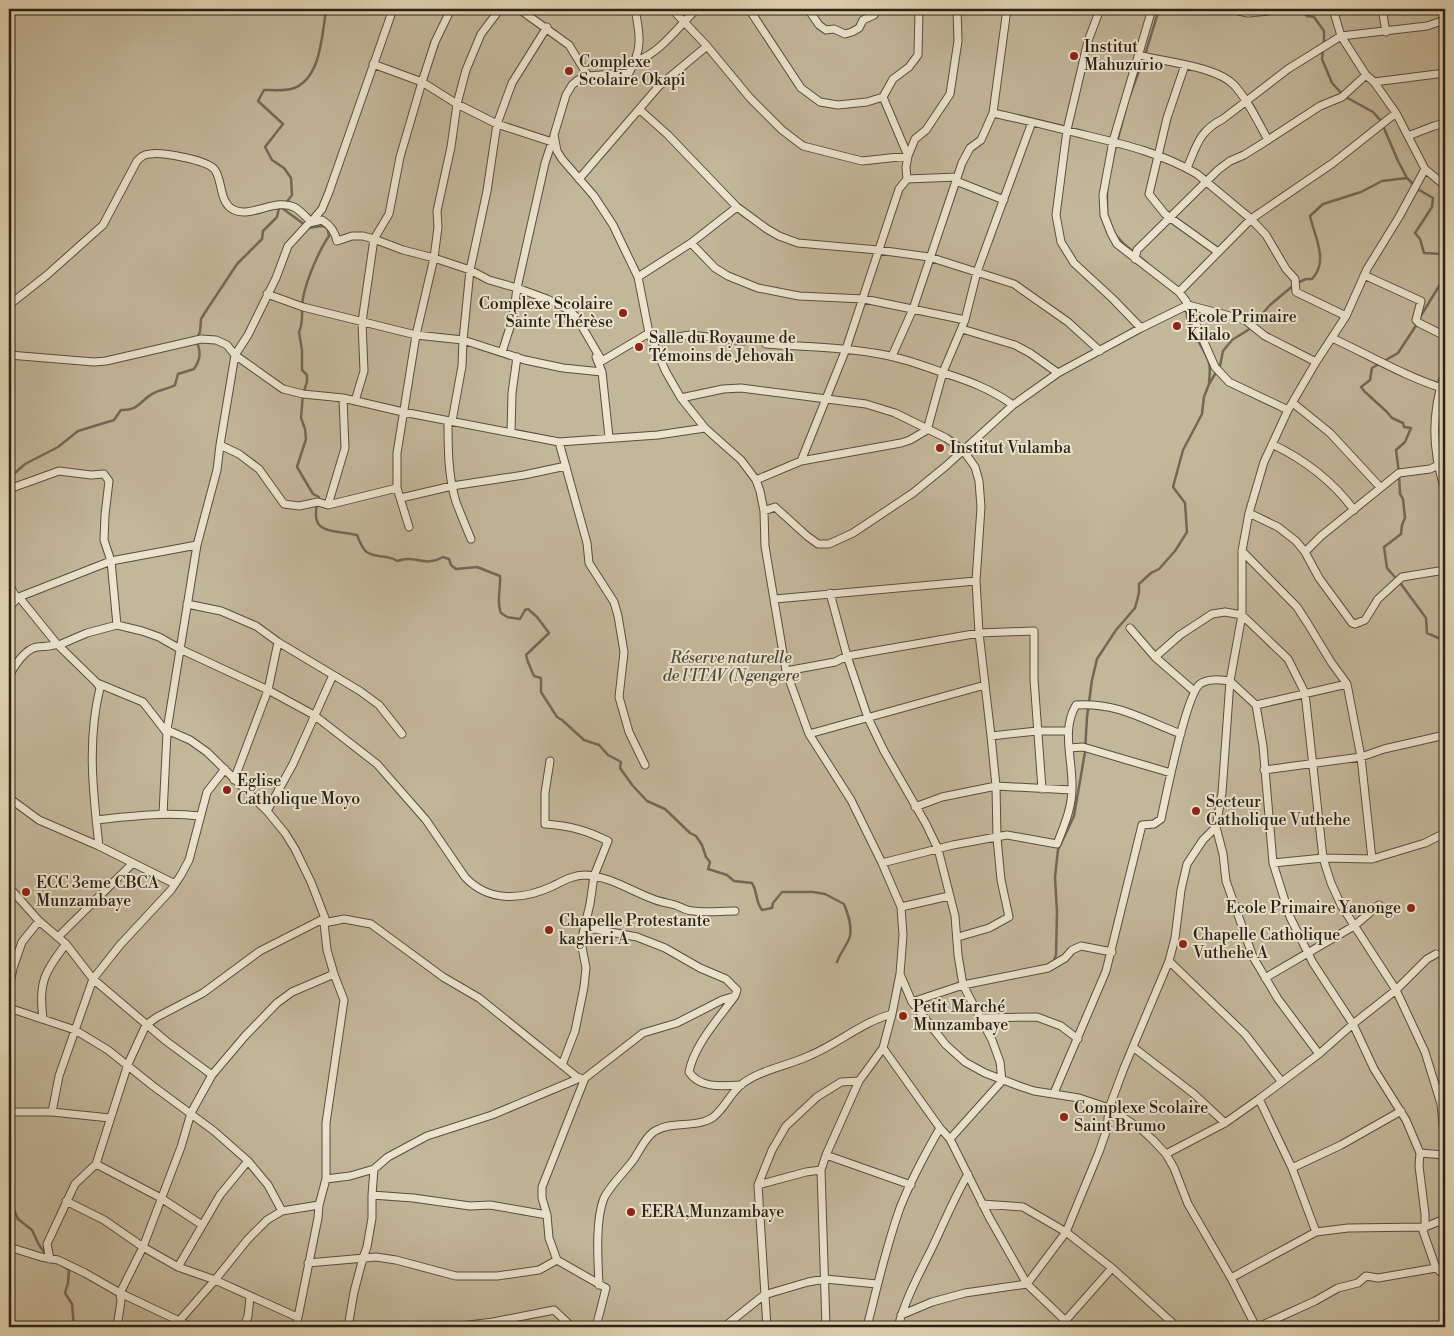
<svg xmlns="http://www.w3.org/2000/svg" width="1454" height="1336" viewBox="0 0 1454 1336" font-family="'Libre Bodoni',serif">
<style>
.green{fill:#c3b79a;stroke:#776c58}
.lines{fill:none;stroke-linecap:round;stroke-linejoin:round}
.stream{stroke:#746855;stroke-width:2.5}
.minor-casing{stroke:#594e3d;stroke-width:9}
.minor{stroke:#ece4cf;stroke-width:7}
.poi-dot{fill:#8f2418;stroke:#ece4cf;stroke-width:2}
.labels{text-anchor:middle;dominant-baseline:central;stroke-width:4;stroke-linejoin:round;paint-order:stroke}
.poi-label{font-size:16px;fill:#2b2115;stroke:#ece4cf;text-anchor:start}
.park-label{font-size:16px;font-style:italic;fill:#514636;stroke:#ece4cf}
</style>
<rect width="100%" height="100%" fill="#e2d6b5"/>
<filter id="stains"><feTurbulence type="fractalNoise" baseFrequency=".004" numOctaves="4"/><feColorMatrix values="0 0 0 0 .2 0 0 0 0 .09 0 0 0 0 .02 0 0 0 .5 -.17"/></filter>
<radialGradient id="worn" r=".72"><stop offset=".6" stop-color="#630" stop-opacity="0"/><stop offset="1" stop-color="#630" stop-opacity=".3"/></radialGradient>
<path class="green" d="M9 9H1445V1327H9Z"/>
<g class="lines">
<path class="stream" d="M1302 9 1307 16 1314 17 1324 31V44
M1323 49 1322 59 1332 83 1344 96 1373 112 1381 121 1398 161 1407 178 1419 190 1433 198 1432 207 1415 233 1420 239 1424 253 1442 254 1445 263
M1130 95 1145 55 1159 9
M1113 157 1125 112
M1107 189V216
M286 203 292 195 291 178 284 168 272 160 265 147 283 124 258 101 264 90C272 90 283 91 291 89 321 81 322 35 326 10L328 9
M282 208 309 228 321 226 327 227 329 236C319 250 306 281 303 298 301 309 304 323 299 332L302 350V370L307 375V382L303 394 301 418 305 429 306 439 297 467 313 494 319 497C307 536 331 529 357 535 364 553 366 555 386 557 391 558 393 558 397 561 416 554 424 568 443 557L449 559 451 565 456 569 477 567 500 576C501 589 496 601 501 613L507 617 520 619 525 610 528 609 537 617 549 633 526 655 528 662 534 676 541 678V692L557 717 562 720 584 740 599 745 608 755 621 762 620 768 633 786 647 801 665 809 690 833 696 836 702 845 706 857 710 862 708 869 727 875 734 881 752 883C759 894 754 899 762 910L772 908 773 903 782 892H813L825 894 844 904C848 914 852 925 850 936 848 944 840 953 837 962
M1114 233 1124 244 1147 263
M1187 307C1183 324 1205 347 1209 363 1211 369 1209 378 1209 384
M1419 319 1442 281 1445 270
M1417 324 1398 353 1372 368 1370 380 1361 387 1365 392 1386 411 1392 418 1403 423 1404 427 1411 428 1405 442 1396 450 1399 473 1400 494 1403 499 1405 518 1402 525 1401 534 1384 547 1387 568 1401 584 1426 618 1427 633 1445 641
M9 473H15L25 464 58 447 78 431 114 420 121 410C140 411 140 399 156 392 162 389 169 389 175 385L178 374 194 369C201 359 201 351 196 340L200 332 201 319 206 311 237 264 262 239 263 231 277 217 279 208H282
M1053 963 1056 955 1057 912 1055 877 1058 850 1074 816 1085 752 1087 717 1092 680 1097 659 1116 630 1135 608 1139 593V584L1151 573 1159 569 1175 551 1187 532 1185 503 1173 487 1183 450 1202 414 1204 397 1209 384 1220 366 1223 351 1232 340 1248 330 1270 305 1295 284 1306 279H1312C1329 261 1315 238 1310 216L1323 204 1361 192 1382 181 1407 178
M9 1198 18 1219 32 1230 39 1245 47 1256
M60 1264 69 1270 68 1283 65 1293 72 1304 74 1327"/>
<defs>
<path id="minor" d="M519 9 569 45 588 76
M635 9C640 35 643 48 629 73L588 76 578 80 572 85 566 95 554 135 557 151 562 159 594 196 613 225 623 246 638 277 649 333 666 372 681 398 705 428 741 460 756 480 760 491 764 511 765 546 786 671 809 734 851 800 882 863 901 907 903 935 900 974 892 1014 883 1048 859 1081 826 1155 821 1170 826 1327
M672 9 707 46 750 98 782 130 803 146 862 161 908 156 915 139 926 130 950 94 958 41 957 9
M749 9 801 88 820 102 838 105 867 102 883 97 893 79 909 67 918 55 919 9
M808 9 819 25 826 30 834 29 845 34 852 32 859 28 863 20 874 15 876 9
M1100 9 1088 41 1067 130 1056 215 1061 242 1074 263 1113 299 1141 328
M1152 9 1113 141 1103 195 1104 215 1111 233 1117 244 1179 292 1186 301 1215 367 1229 382 1288 410
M1229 9 1248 13 1269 11 1271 9
M1382 9 1386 32
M1139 55C1164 62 1216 66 1234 85 1248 100 1258 122 1268 140
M636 61C662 52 678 26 697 9
M373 64 422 82 457 104 497 124 552 142
M1185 65 1167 118 1149 194 1165 214 1218 252
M1374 82 1445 73
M639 109 668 135 737 207 767 229 779 236 798 243 878 250 929 257 1014 284 1068 322 1100 351
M993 113C1025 120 1057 128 1089 136 1127 145 1163 154 1197 174L1251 219 1266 235 1286 269 1295 279 1296 292 1346 316
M1408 136 1434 126 1445 123
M1187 168C1197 145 1199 131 1223 119L1288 69 1341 36 1427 26 1445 20
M1425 169 1443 184 1445 190
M579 179 659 86 707 46
M907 179 957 177
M956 181 1004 200
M311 222 322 209 329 192 393 9
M691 243 715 268 728 276 758 288 799 296 864 299 965 320
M1135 259 1137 250 1218 170 1230 161 1244 155 1268 140 1320 106 1342 97 1366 75
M1364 275 1421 301 1416 320 1419 323 1445 336
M638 277 691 243 737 207
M1179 292 1251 219 1333 163 1396 113
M267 294 303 307 416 335 463 340 525 360 563 368 602 372
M9 305 47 275 103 225 137 161C141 157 144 154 150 154 162 152 208 160 215 170 223 182 219 203 234 210 251 218 276 198 294 207 300 210 306 217 311 222
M962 329 1015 345 1030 353 1058 373
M1332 338C1369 355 1406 377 1445 389
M653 341 690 335 744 341
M766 344C806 347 846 347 885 355 906 359 924 366 944 373 969 381 991 389 1013 405
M502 352 513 318 517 288 545 163 554 136
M9 355 94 362 106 361 201 339 216 340 227 345 235 355 283 389 303 394 343 398 403 412 559 442 658 435 705 428
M892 356 913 309 962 163 970 148 981 140 993 113 1007 9
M596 357 602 372 609 437
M1445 372C1436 399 1432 428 1437 457 1439 471 1444 484 1445 498
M681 398 723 389 741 388 866 404 895 413 946 438 963 450 975 467 979 481 981 507 976 581 979 633 991 736 996 786 997 838 1001 880 1009 917 989 928 958 937
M355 401 364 371 362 322 374 239 389 214 400 157 422 82 435 42 451 9
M1293 403 1330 433 1380 487
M448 421C448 448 448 476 456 502 461 515 466 527 471 539
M452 421 462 366 463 340 470 270 487 191 497 124 512 83 547 27
M511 432 512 393 517 357
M559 442 587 543 589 563 614 602 618 616 624 652 619 697 629 732 645 765
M1272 444C1305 460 1332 480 1354 510
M220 445 239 454 259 469 284 504 299 506 318 502 328 505 397 488
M801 461 846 349 899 189 907 179 906 167 908 156 883 97
M756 480 801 461 901 443 910 440 927 430 943 372 965 320 977 272 1032 122
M9 489 59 471 91 475 104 474 109 481 105 515 104 540 111 561 117 625
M401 498 452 486 524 475 566 466
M328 505 345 448 343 398
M764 511 775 507 807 536 818 544H829L853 533 913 493 946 466 1013 405 1058 373 1141 328 1188 305 1245 320 1265 336 1316 362
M1249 513 1278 527 1296 541 1305 552 1319 578 1352 623 1355 624 1365 620 1378 599 1402 577 1445 570
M409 527 397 488V453L416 335 434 258 438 227 437 211 451 147 457 104 466 70 481 34 500 9
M1242 551 1297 607 1308 624 1331 662 1347 684 1361 757 1372 859
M1305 552 1321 536 1399 473 1430 469 1445 462
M9 584 17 599 19 597 57 644 97 683 143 702 167 733V730L190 740 207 752 267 811 285 833 295 849 311 882 325 918 324 923 327 950 334 974 344 1000 326 1123V1179L319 1205 318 1218 296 1327
M830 593 847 656 868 718 884 751 926 824 938 849 955 916 958 955 963 985 992 1040 1000 1062 1002 1081 950 1139
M19 597 111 561 197 545
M775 599 976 581
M187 604 221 611 256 626 278 642 360 691 379 705 402 734
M9 607 17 599
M1130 628 1155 657 1194 691
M59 645 87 633 117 625 142 631 159 637 180 649 268 690 314 715 377 764 426 820 465 877C489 903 523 900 553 886 563 881 573 875 585 875 609 876 631 891 653 899 660 902 668 903 675 905 681 907 687 911 693 911 706 913 721 911 735 911
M1155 657 1180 635 1212 614 1225 612 1242 615 1288 659 1305 693 1323 858 1331 883 1341 905 1396 990 1425 1052 1441 1104 1445 1144
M786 671 835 662 847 656 979 633 1034 631V679L1042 789
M9 676C14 666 25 649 37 647 44 646 51 647 57 644
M97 683 100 688C87 740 93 793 99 846
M1256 705 1347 684
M167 730 197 545 217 470 220 445 235 355 248 335 276 278 288 246 309 223 322 220C330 225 335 231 337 241L352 236H363L374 239 403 250 434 258 470 270 489 280 517 288 547 299 569 310 577 318 602 361 649 333
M809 734 985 685
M991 736 1037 731H1067
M1069 748 1083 747 1171 773
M550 761 545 793V824C571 826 585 830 608 841L594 876 590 904 581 942 586 968 584 987 575 1031 562 1065
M1264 770 1361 757 1384 749 1445 735
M234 780 268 690 278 642
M9 798 39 820 99 846 175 884
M915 807 942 797 996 786 1072 790
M267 811 293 764 333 675
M163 814 167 733
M96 820C131 816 165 812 200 816
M1216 827 1223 854 1226 881 1253 957 1278 999 1319 1054
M882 863 953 845 1007 835 1057 844C1064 826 1072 808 1072 788 1073 760 1061 730 1076 705 1117 702 1144 720 1181 734
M1273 863 1323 858 1372 859 1425 843 1445 833
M9 887 39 921 66 944 93 979 166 1041 212 1075
M901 907 949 896
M324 923 344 919 371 924 443 977 479 998 577 1077
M584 927 637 937 665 948 700 968 726 979 737 990 735 996
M58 937 133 863
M1169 961 1245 1034 1281 1081
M900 974 912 1002 946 1045 965 1062 985 1073 1019 1086 1034 1091 1079 1098 1109 1108 1142 1130 1153 1140 1166 1154 1174 1168 1188 1204 1231 1278 1256 1327
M1265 978 1354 926 1379 905
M9 988 13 968 22 942 39 921
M912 1002 963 985 1048 968 1065 958 1072 950 1081 946 1112 952
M9 1008 75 1030 108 1050 153 1086 214 1131 248 1161 268 1185 282 1211
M43 1018C38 983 45 971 66 944
M980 1018 1037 1017 1061 1026 1078 1039
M1133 1047 1194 1094 1225 1123
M883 1048 940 1128 950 1139 989 1217 1027 1284 1072 1327
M1054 1093 1106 971 1142 825 1154 824 1161 819C1166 796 1186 695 1200 684 1208 678 1221 680 1230 681L1256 705 1263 746 1273 863 1290 917 1313 963 1353 1024 1374 1069 1406 1120 1420 1153 1419 1166 1425 1214V1227L1423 1231 1436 1268 1445 1276
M1259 1099 1292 1168 1316 1232
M9 1112H52L110 1118
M52 1112 59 1076 93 979 120 945 171 890 181 875 189 860 207 792 225 769
M1420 1153 1445 1155
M1166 1154 1225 1123 1259 1099 1319 1054 1353 1024 1396 990 1427 959 1436 954
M826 1155 911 1185
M96 1164 161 1198 202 1225
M1292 1168 1341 1145 1401 1111
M326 1179 350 1176 374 1169 388 1157 427 1136 492 1115 580 1078
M758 1185 806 1172 821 1170
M372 1195 413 1198 470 1206 490 1205 547 1215
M66 1201 104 1220 143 1247 178 1267 215 1280 297 1317
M982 1204 1023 1207 1066 1232 1112 1268 1177 1327
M9 1247 41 1257 58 1260 85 1273 120 1293 192 1327
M50 1259 47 1244 75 1184 96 1164 128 1064 146 1025 157 1017 203 993 260 951 325 918
M308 1263 376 1257 396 1260 456 1276H497L539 1270 557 1260
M178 1267 220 1195 248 1161
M1231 1278 1316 1232 1348 1228 1425 1227 1445 1219
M599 1285C598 1261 595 1220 604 1198 611 1184 625 1172 634 1159 640 1150 647 1134 657 1130 673 1121 696 1128 712 1118 724 1110 730 1093 742 1084 762 1069 788 1066 811 1055 839 1043 862 1022 892 1014
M901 1315 932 1302 965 1293 1027 1284 1066 1232 1099 1152 1107 1129 1109 1108 1124 1068 1169 961 1175 938 1181 890 1187 864 1203 840 1216 827 1222 793 1230 681 1242 615V551L1249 513 1264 462 1288 410 1316 362 1346 316 1367 269 1399 217 1425 169 1396 113 1374 82 1366 75 1341 36 1333 9
M1066 1320 1112 1268
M117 1327 121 1301 120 1293 143 1247 181 1147 191 1113 212 1075 245 1036 277 1003 292 992 334 974
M177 1327 179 1321 215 1280 248 1239 267 1220 282 1211 319 1205
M244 1327 248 1316 250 1297
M348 1327 354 1292 363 1258 367 1247 372 1218V1195L374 1169
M453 1327 493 1322 554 1310 572 1327
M596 1327 606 1288 557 1260 549 1238 547 1215 542 1198V1187L585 1078 643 1033 677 1023 722 1000 735 996C719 1018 694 1045 689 1072 700 1089 723 1086 741 1085
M724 1327 764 1295 808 1282 825 1279 877 1284
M767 1327 758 1185 772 1150 786 1126 817 1097 841 1082 859 1081
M867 1327C877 1287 886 1247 900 1208 911 1180 925 1154 940 1128
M898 1327C905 1300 919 1274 932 1248 944 1223 954 1198 968 1174
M1258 1327 1315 1301 1338 1288 1358 1283 1366 1276 1378 1278 1436 1268"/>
</defs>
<use href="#minor" class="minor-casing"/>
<use href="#minor" class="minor"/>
</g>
<g class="poi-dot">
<circle cx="1074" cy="56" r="5"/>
<circle cx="569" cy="71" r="5"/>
<circle cx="623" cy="313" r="5"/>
<circle cx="1177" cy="326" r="5"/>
<circle cx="639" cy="347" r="5"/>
<circle cx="940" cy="448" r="5"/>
<circle cx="227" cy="790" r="5"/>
<circle cx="1196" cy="811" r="5"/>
<circle cx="26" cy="892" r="5"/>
<circle cx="1411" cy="908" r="5"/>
<circle cx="549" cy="930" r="5"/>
<circle cx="1183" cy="944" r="5"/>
<circle cx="903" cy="1016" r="5"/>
<circle cx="1064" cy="1117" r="5"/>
<circle cx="631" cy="1212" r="5"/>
</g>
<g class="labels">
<g class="poi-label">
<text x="1084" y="47">Institut<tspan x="1084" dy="18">Mahuzurio</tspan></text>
<text x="579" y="62">Complexe<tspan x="579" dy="18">Scolaire Okapi</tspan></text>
<text x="613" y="304" text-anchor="end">Complexe Scolaire<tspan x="613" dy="18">Sainte Thérèse</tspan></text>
<text x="1187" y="317">Ecole Primaire<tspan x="1187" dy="18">Kilalo</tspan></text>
<text x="649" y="338">Salle du Royaume de<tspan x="649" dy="18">Témoins de Jehovah</tspan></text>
<text x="950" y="448">Institut Vulamba</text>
<text x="237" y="781">Eglise<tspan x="237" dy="18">Catholique Moyo</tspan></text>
<text x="1206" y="802">Secteur<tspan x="1206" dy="18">Catholique Vuthehe</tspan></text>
<text x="36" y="883">ECC 3eme CBCA<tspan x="36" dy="18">Munzambaye</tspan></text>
<text x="1401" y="908" text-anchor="end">Ecole Primaire Yanonge</text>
<text x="559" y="921">Chapelle Protestante<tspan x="559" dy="18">kagheri A</tspan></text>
<text x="1193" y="935">Chapelle Catholique<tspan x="1193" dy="18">Vuthehe A</tspan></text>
<text x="913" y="1007">Petit Marché<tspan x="913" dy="18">Munzambaye</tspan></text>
<text x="1074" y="1108">Complexe Scolaire<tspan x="1074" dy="18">Saint Brumo</tspan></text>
<text x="641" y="1212">EERA,Munzambaye</text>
</g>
<g class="park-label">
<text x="731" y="658">Réserve naturelle<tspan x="731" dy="18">de l'ITAV (Ngengere</tspan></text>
</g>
</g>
<rect width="1454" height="1336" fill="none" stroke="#e2d6b5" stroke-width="30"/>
<rect x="10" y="10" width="1434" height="1316" fill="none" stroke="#2b2115" stroke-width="2.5"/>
<rect x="15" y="15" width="1424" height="1306" fill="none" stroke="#2b2115"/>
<rect width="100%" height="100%" filter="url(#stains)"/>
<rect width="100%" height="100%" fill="url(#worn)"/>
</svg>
